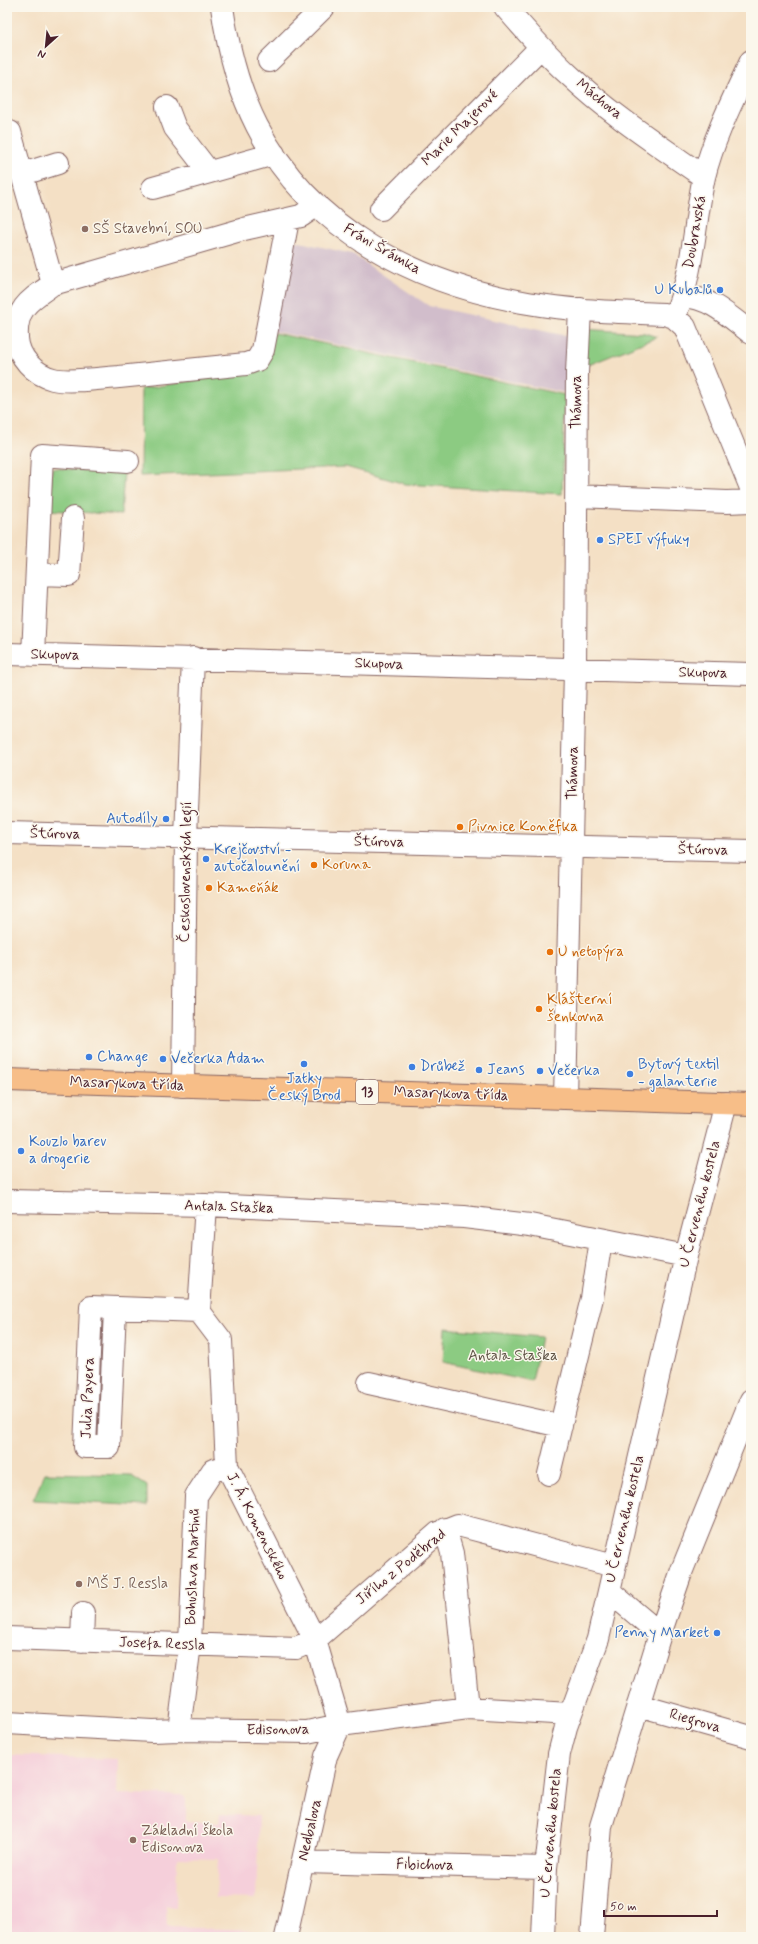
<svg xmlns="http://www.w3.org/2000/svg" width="758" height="1944" viewBox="0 0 758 1944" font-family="Mynerve,sans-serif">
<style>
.built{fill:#f5cfda}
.industrial{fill:#d1bdcb}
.green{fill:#8ccb82;stroke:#6b7556}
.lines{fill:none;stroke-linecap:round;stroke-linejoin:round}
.minor-casing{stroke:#866361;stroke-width:24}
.major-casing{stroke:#866361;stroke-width:24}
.minor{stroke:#fff;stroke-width:22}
.major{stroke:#f7be88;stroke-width:22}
.education-dot{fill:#8d6e63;stroke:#fbf7ec;stroke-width:1.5}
.shop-dot{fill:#3f7fe0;stroke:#fbf7ec;stroke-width:1.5}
.food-dot{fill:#e8710a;stroke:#fbf7ec;stroke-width:1.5}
.labels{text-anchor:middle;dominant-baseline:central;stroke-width:3;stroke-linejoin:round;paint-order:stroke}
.shield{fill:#fbf7ec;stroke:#7f6065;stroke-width:1}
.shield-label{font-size:14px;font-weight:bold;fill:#4a1f2b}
.street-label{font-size:15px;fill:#4a1f2b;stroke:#fbf7ec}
.education-label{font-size:15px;fill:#785e54;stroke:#fbf7ec;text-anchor:start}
.shop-label{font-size:15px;fill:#366cbe;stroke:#fbf7ec;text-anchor:start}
.food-label{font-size:15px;fill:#c56008;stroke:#fbf7ec;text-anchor:start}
.park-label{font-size:15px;fill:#5e5345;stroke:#fbf7ec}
</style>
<rect width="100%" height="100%" fill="#fbf7ec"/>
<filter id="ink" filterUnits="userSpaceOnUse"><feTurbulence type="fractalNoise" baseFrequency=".025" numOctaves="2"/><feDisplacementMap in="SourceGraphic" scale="8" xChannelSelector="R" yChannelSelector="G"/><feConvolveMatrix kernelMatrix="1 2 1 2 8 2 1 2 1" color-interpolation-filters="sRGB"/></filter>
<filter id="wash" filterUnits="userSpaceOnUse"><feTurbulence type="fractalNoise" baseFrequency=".012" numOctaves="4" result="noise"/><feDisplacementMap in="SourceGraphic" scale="16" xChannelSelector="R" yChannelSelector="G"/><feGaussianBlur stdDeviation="0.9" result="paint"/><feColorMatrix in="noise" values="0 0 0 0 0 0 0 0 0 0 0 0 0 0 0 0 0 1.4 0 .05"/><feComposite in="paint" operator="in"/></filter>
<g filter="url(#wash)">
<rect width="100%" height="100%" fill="#f4e0c5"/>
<path class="built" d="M7 1755 118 1759 117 1794 182 1795 186 1797V1821L219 1823 220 1814 259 1816 256 1899 216 1898 218 1859 177 1858 176 1907 166 1906 167 1927 255 1930V1937H7Z"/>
<path class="industrial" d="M291 240 352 254 429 306 571 337 566 393 273 331Z"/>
<path class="green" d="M582 329 645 333 657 337 586 366Z
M274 333 565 395 562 494 405 484 346 467 140 476 141 389 246 372Z
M52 468 124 473 121 515 49 510Z
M445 1328 541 1337 532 1382 443 1362Z
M45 1473 130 1475 147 1486V1506L33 1500Z"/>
</g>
<g filter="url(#ink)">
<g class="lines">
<defs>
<path id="minor" d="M222 7C228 48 238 89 257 126 310 230 417 284 528 303 572 311 619 312 664 314L674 317 685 327 751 488
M505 7C525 30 545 53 568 74 609 113 658 145 704 177
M269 61 324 7
M167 107 175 128 209 172
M10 132 53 284
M23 174 58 163
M153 188 274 154
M381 209 540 48
M288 220 263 350 257 360 246 364C204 368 162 373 119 377 103 378 68 383 53 379 34 374 18 357 17 338 15 308 30 300 53 284L244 229 301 216 317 205
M683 296C710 297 730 317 751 333
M674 317C694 273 694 223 704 177 714 136 734 98 751 61
M577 496 727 502 751 501
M37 574 69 575 73 518
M7 654 751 674
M33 655 42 455 128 461
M7 833 751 851
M183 1086 186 837 193 658
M565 1098 575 670 577 373 580 309
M7 1201 206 1205 464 1217 530 1225 686 1256
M206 1205 199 1311 221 1340 227 1466 315 1640 340 1725
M115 1309 109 1447H85L91 1307 199 1311
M369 1383 561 1426
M549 1474 592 1298 601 1240
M445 1529 452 1553 468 1708
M609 1591 660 1634
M7 1638 296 1648 315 1640 438 1533 458 1525 614 1566
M82 1641 83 1613
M638 1705 751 1737
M7 1723 152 1731 179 1730 307 1732 340 1725 468 1708 570 1714
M179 1730 190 1644 196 1496 213 1470 227 1466
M303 1862 546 1868
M286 1937 326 1756 340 1725
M543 1937 546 1868 559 1754 566 1727 598 1639 686 1256 726 1103
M592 1937 601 1826 660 1634 682 1570 751 1400"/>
<path id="major" d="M7 1080 751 1104"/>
</defs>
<use href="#minor" class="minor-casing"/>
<use href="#major" class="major-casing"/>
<use href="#minor" class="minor"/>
<use href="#major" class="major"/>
</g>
</g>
<g class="education-dot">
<circle cx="85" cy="229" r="4"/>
<circle cx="79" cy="1584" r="4"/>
<circle cx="133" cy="1840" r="4"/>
</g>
<g class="shop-dot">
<circle cx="720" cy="290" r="4"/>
<circle cx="600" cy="540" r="4"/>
<circle cx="166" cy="819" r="4"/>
<circle cx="206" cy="859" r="4"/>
<circle cx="89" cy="1057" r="4"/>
<circle cx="163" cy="1059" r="4"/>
<circle cx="304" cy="1064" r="4"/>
<circle cx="412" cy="1067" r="4"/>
<circle cx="479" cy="1070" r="4"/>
<circle cx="540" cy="1071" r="4"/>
<circle cx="630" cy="1074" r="4"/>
<circle cx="21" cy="1151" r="4"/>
<circle cx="717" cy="1633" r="4"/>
</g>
<g class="food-dot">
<circle cx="460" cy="827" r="4"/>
<circle cx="314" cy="865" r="4"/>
<circle cx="209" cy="888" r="4"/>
<circle cx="550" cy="952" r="4"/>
<circle cx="539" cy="1009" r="4"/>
</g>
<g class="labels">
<rect class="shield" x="356" y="1080" width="22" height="24" rx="3"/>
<g class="shield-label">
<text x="367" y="1092">13</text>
</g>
<g class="street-label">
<text transform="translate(599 99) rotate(39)">Máchova</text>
<text transform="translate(460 128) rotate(-45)">Marie Majerové</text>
<text transform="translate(695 232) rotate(-80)">Doubravská</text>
<text transform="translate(382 249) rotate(30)">Fráni Šrámka</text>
<text transform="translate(577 402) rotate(-90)">Thámova</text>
<text transform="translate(55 655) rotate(1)">Skupova</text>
<text transform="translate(379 664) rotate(2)">Skupova</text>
<text transform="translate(703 673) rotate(1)">Skupova</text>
<text transform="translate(573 773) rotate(-89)">Thámova</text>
<text transform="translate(55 834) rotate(1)">Štúrova</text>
<text transform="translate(379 842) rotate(1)">Štúrova</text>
<text transform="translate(703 850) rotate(1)">Štúrova</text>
<text transform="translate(186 872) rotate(-89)">Československých legií</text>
<text transform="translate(127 1084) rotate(2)">Masarykova třída</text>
<text transform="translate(451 1094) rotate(2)">Masarykova třída</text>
<text transform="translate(700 1204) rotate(-76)">U Červeného kostela</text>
<text transform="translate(229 1207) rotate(2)">Antala Staška</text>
<text transform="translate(88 1398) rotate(-88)">Julia Payera</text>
<text transform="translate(625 1519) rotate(-77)">U Červeného kostela</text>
<text transform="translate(257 1526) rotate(63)">J. Á. Komenského</text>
<text transform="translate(193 1567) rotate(-88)">Bohuslava Martinů</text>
<text transform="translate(401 1567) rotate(-39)">Jiřího z Poděbrad</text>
<text transform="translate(162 1644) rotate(2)">Josefa Ressla</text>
<text transform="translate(695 1721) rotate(16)">Riegrova</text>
<text transform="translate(278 1730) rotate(-1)">Edisonova</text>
<text transform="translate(310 1830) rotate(-77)">Nedbalova</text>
<text transform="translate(551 1833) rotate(-85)">U Červeného kostela</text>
<text transform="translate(425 1865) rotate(1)">Fibichova</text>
</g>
<g class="education-label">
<text x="93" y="229">SŠ Stavební, SOU</text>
<text x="87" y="1584">MŠ J. Ressla</text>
<text x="141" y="1831">Základní škola<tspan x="141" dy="17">Edisonova</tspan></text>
</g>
<g class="shop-label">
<text x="712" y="290" text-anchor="end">U Kubalů</text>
<text x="608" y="540">SPEI výfuky</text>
<text x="158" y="819" text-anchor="end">Autodíly</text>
<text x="214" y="850">Krejčovství -<tspan x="214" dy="17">autočalounění</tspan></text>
<text x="97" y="1057">Change</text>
<text x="171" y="1059">Večerka Adam</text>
<text x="638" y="1065">Bytový textil<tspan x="638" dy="17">- galanterie</tspan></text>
<text x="420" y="1067">Drůbež</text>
<text x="487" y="1070">Jeans</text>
<text x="548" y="1071">Večerka</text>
<text x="304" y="1079" text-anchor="middle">Jatky<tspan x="304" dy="17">Český Brod</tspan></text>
<text x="29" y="1142">Kouzlo barev<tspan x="29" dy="17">a drogerie</tspan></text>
<text x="709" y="1633" text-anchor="end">Penny Market</text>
</g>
<g class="food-label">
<text x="468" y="827">Pivnice Koněfka</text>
<text x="322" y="865">Koruna</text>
<text x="217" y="888">Kameňák</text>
<text x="558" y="952">U netopýra</text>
<text x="547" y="1000">Klášterní<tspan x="547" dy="17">šenkovna</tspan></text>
</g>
<g class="park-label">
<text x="513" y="1356">Antala Staška</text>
</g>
</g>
<rect width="758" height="1944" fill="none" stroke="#fbf7ec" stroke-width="24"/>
<g transform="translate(46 46) rotate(207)" stroke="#fbf7ec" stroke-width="3" paint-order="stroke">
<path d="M0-3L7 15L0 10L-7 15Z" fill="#4a1f2b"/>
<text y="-6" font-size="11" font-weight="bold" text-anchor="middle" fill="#4a1f2b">N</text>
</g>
<path d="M604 1910v6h113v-6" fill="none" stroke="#4a1f2b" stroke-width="2"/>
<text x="610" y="1910" font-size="12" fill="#4a1f2b" stroke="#fbf7ec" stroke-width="3" paint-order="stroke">50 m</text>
</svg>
